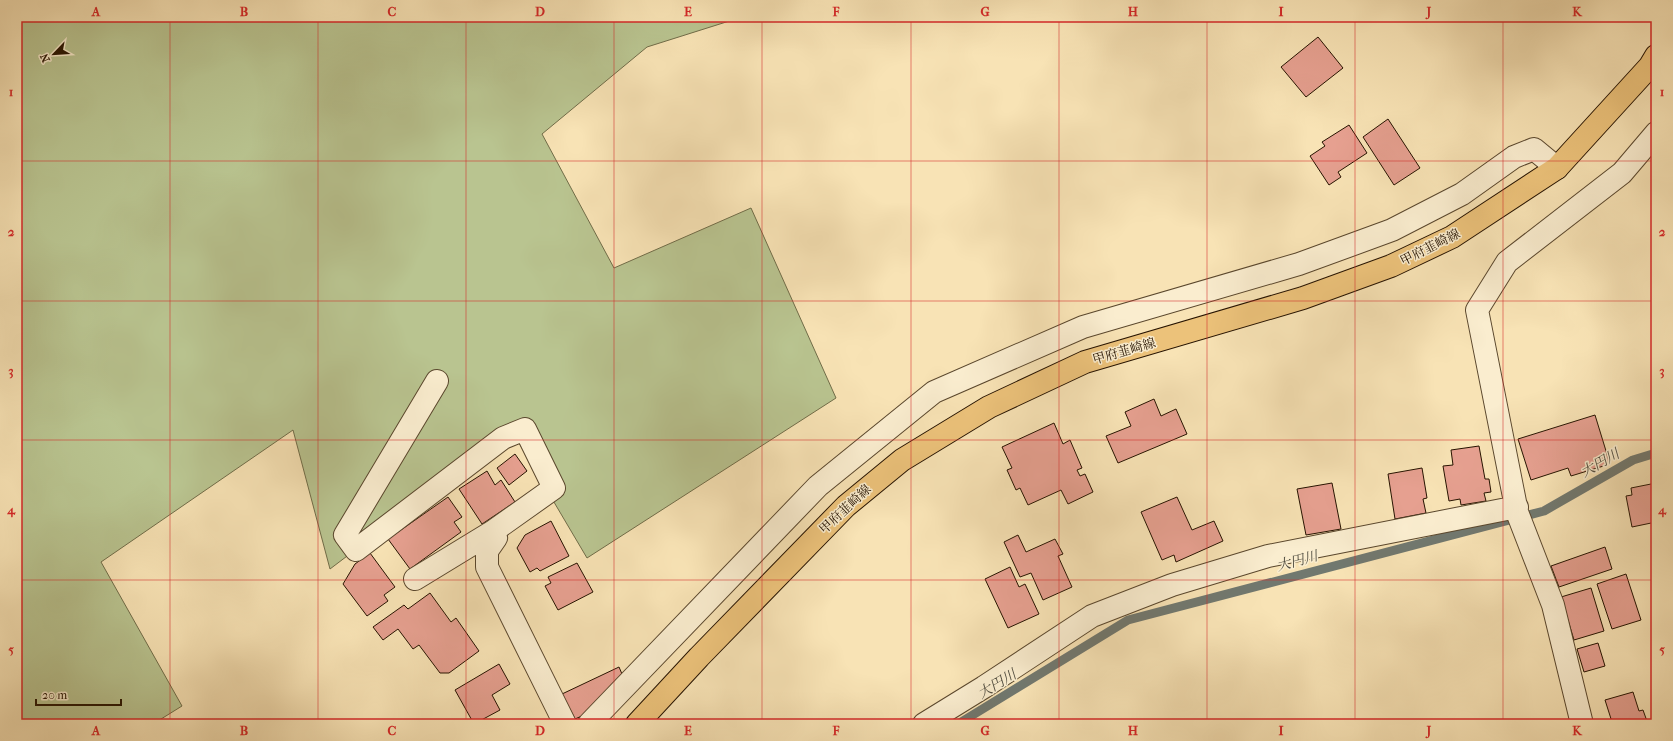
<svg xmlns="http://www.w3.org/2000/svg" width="1673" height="741" viewBox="0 0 1673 741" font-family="'IM FELL French Canon','Noto Serif JP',serif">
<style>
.green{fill:#b9c490;stroke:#706c48}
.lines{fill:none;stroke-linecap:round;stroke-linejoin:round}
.stream{stroke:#71786f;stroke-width:9}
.building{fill:#e6a090;stroke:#261300}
.minor-casing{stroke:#5a472d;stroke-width:24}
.major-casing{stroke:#261300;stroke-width:24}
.minor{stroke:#faedcf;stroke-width:22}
.major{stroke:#ecc27a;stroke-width:22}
.grid{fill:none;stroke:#d62828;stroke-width:1;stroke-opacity:0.55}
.labels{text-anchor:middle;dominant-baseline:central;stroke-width:3;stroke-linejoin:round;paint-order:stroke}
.street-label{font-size:13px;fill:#261300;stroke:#faedcf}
.water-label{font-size:14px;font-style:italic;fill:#524e41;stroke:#faedcf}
.neatline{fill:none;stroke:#d62828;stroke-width:1.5}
.grid-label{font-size:13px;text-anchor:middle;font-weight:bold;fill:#d62828}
</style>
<rect width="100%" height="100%" fill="#f8e3b5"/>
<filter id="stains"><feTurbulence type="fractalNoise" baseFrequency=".005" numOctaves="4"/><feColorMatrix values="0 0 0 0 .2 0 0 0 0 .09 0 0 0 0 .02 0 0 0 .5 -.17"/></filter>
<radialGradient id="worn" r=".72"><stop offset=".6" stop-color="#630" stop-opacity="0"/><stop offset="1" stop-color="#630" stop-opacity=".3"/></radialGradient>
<path class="green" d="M17 17H742L647 47 542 134 614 268 751 208 836 398 587 558 512 431 330 569 293 430 101 562 182 706 153 724H17Z"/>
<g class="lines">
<path class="stream" d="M958 724 1128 620 1544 511 1633 460 1656 453"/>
</g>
<path class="building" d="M1318 37 1343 68 1306 97 1281 67Z
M1388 119 1420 168 1394 185 1363 137Z
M1349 125 1367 153 1338 172 1341 177 1329 185 1310 156 1325 146 1322 142Z
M1154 399 1161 416 1176 409 1187 434 1118 463 1106 436 1131 426 1125 412Z
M1595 415 1610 464 1571 476 1568 468 1531 480 1518 439Z
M1054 423 1063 444 1070 440 1082 468 1077 470 1080 476 1085 474 1093 492 1068 504 1061 490 1028 505 1020 488 1016 490 1007 470 1012 468 1002 447Z
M1479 446 1485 479H1489L1491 492 1484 493 1486 501 1461 505 1460 499 1449 501 1443 466 1453 465 1451 450Z
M515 454 527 471 509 485 497 468Z
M1422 468 1427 498 1423 499 1426 513 1395 519 1388 474Z
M487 471 495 485 501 480 515 502 482 524 459 489Z
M1332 483 1341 529 1306 535 1297 489Z
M1656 483V522L1632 527 1626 496 1632 495 1631 488Z
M448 497 462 517 454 522 461 532 410 569 388 539Z
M1177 497 1192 530 1214 521 1223 541 1176 562 1174 555 1162 560 1141 512Z
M551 521 569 556 540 571 537 568 530 572 517 548 525 535Z
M1018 535 1026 552 1055 539 1063 554 1058 556 1072 587 1043 600 1031 573 1020 577 1004 542Z
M1605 547 1612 569 1559 587 1551 566Z
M370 553 395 587 384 595 388 601 367 616 343 584 355 564Z
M577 563 593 592 558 610 545 586 551 583 548 577Z
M1010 567 1019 587 1025 584 1039 614 1008 628 985 579Z
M1626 574 1641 620 1612 629 1597 584Z
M1591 588 1604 631 1574 640 1561 597Z
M430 593 451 622 456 618 479 651 449 673H440L419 645 413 649 398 629 383 640 373 627 404 605 408 609Z
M1598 643 1605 666 1584 672 1577 649Z
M499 664 510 684 492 695 500 710 474 724 455 690Z
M619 667 622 674 584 715 575 719 562 694Z
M1633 692 1639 711 1643 710 1648 724H1606L1612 722 1605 700Z"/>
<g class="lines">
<defs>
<path id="minor" d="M492 532 496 538 487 551V567L565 724
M415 579 492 532 554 488 525 429 503 438 356 550 345 535 437 381
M589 724 818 486 934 392 1083 327 1299 264 1392 230 1462 194 1514 157 1534 149 1557 168
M924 724 984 687 1092 616 1172 585 1268 556 1517 507
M1582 724 1553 605 1517 512 1477 310 1507 262 1622 173 1656 133"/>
<path id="major" d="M637 724 699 657 846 506 902 460 989 407 1085 362 1303 298 1391 266 1452 237 1557 168 1650 66 1656 56"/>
</defs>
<use href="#minor" class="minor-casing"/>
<use href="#major" class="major-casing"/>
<use href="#minor" class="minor"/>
<use href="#major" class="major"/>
</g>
<path class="grid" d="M170 17V724M318 17V724M466 17V724M614 17V724M762 17V724M911 17V724M1059 17V724M1207 17V724M1355 17V724M1503 17V724M17 161H1656M17 301H1656M17 440H1656M17 580H1656"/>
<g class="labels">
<g class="street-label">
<text transform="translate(1430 247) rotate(-27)">甲府韮崎線</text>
<text transform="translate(1124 351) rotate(-16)">甲府韮崎線</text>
<text transform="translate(845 509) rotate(-43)">甲府韮崎線</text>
</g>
<g class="water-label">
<text transform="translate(1600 463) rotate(-30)">大円川</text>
<text transform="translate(1297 561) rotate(-15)">大円川</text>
<text transform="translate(997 684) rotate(-31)">大円川</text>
</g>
</g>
<rect width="1673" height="741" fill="none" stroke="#f8e3b5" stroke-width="44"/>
<g transform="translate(54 54) rotate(245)" stroke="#faedcf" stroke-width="3" paint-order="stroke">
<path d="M0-3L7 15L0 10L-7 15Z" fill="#261300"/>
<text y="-6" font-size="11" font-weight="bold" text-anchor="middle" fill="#261300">N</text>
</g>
<path d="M36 699v6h85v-6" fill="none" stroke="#261300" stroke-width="2"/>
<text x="42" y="699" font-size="12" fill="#261300" stroke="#faedcf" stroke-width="3" paint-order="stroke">20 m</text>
<rect x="22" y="22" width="1629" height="697" class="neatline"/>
<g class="grid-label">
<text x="96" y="16">A</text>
<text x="244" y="16">B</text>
<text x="392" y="16">C</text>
<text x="540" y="16">D</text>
<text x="688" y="16">E</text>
<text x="836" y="16">F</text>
<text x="985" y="16">G</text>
<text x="1133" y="16">H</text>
<text x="1281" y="16">I</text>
<text x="1429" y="16">J</text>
<text x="1577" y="16">K</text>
<text x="11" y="96">1</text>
<text x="1662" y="96">1</text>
<text x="11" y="236">2</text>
<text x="1662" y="236">2</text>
<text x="11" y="375">3</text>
<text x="1662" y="375">3</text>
<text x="11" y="514">4</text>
<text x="1662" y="514">4</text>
<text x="11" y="654">5</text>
<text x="1662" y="654">5</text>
<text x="96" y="735">A</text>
<text x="244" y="735">B</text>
<text x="392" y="735">C</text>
<text x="540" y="735">D</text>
<text x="688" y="735">E</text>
<text x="836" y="735">F</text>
<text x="985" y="735">G</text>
<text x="1133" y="735">H</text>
<text x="1281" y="735">I</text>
<text x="1429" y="735">J</text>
<text x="1577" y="735">K</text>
</g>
<rect width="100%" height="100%" filter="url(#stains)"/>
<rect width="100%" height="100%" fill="url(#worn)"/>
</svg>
